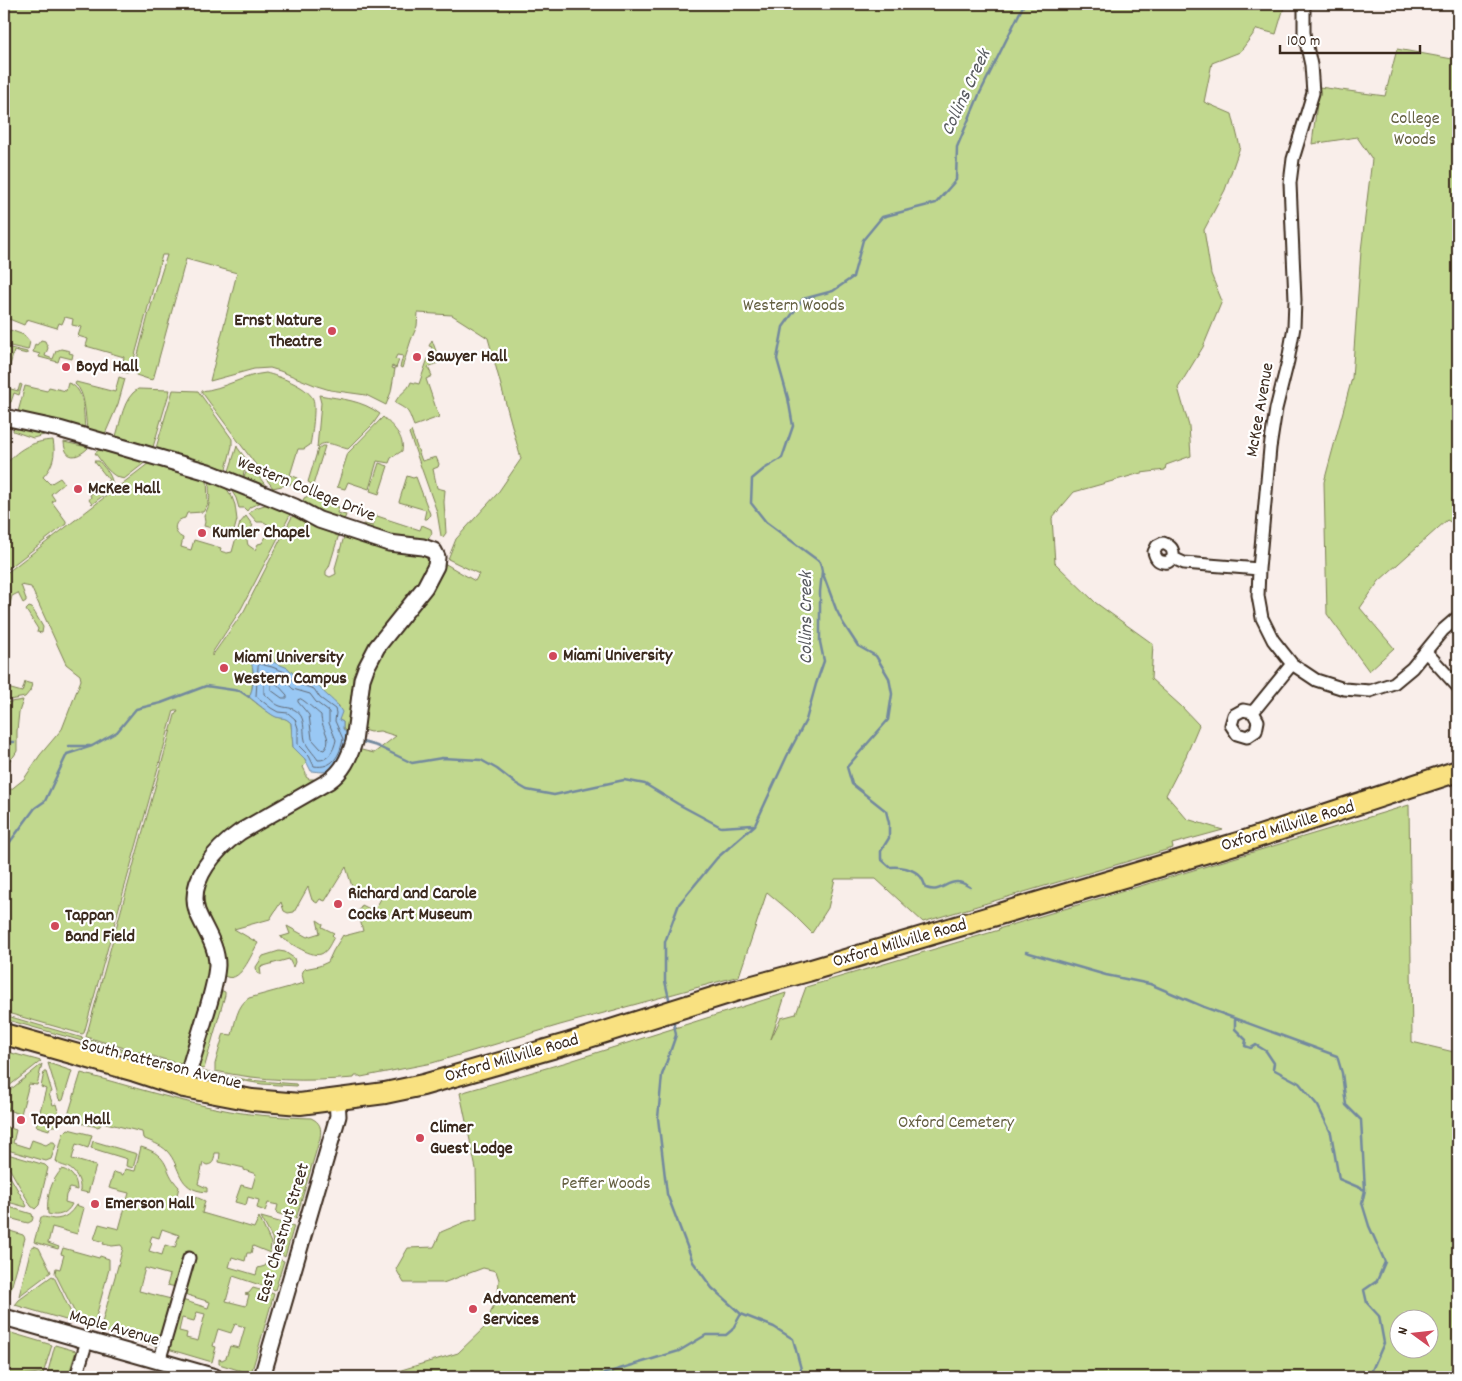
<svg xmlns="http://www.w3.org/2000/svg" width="1462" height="1381" viewBox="0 0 1462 1381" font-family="Dekko,sans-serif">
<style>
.green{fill:#c1d88e;stroke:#7e8156;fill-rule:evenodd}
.water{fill:#99c8f4;stroke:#73899e}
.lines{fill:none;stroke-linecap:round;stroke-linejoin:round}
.shore{stroke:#616974;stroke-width:1}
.stream{stroke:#73899e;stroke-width:2.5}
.street-casing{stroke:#3b2a1e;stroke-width:15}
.secondary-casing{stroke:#3b2a1e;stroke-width:19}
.highway-casing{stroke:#3b2a1e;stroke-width:24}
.street{stroke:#fff;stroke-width:11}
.secondary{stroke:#fff;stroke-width:15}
.highway{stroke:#f9e181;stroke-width:20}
.poi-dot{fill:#d1495b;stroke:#fff;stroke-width:2}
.labels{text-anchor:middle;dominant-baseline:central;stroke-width:4.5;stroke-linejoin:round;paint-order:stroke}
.park-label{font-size:18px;fill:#635e40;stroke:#fff}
.poi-label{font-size:18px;font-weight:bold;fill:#3b2a1e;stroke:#fff;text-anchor:start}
.street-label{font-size:18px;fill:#3b2a1e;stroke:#fff}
.water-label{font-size:19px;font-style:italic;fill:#57595e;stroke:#fff}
</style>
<rect width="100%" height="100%" fill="#f9eeea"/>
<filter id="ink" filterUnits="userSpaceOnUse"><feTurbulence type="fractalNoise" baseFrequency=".02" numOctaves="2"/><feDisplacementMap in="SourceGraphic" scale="10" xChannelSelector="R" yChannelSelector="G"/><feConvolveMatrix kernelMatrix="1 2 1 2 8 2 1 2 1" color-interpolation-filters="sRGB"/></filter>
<g filter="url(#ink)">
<path class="green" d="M4 4H1285L1276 34 1257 29 1240 52 1212 63 1204 102 1232 114 1240 147 1225 190 1204 230 1211 274 1222 301 1203 347 1178 388 1189 426 1191 456 1166 465 1165 470 1141 473 1074 492 1052 518 1055 563 1096 603 1153 644 1151 679 1181 706 1199 725 1186 756 1166 795 1187 819 1223 830 1172 844 1173 848 923 922 876 879H835L828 908 812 933 792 913 767 892 739 976 560 1025 432 1063 361 1077 360 1076H355L354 1078C305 1082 263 1081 215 1071V1064L223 1036 224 1034 232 1035C235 1023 237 1005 249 998L304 983 302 974 304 969 319 966 328 962 333 951 343 935 344 936 363 931 358 912 362 905 374 911 386 890 361 897 354 893 346 867 325 901 320 899 317 903 312 900 308 887 294 912 288 913 284 911 281 902 270 919 234 929 258 943C251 954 240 987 223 975L204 916 201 888 225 848 337 782 357 749 374 753 396 736 380 731 370 732 363 730 365 720 362 715 372 666 432 586 444 563 475 581 479 574 448 559 456 539 497 494 521 459 488 338 452 315 418 313 417 326 411 340 402 368 400 367 403 356 397 355 395 359 399 360 396 368 392 366 391 368 395 369 391 392 386 405 366 395 330 390 317 386 280 371 270 368 254 369 210 381 237 273 186 259 153 380 148 379 136 375 134 370 148 316 167 255H162L131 370 128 373 121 372 124 357 86 346 88 339 78 336 81 327 72 325 73 319 65 317 62 324 59 323 57 328 27 319 24 325 4 317Z
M1397 49 1458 60V526L1447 520 1379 581 1360 608 1394 648 1369 671 1327 614 1324 482 1352 378 1361 251 1372 159 1357 137 1312 144 1319 87 1385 96Z
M10 330 24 335 30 342 28 350 6 345Z
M41 340 45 341 48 348 45 356 53 359 56 351 61 349 70 351 69 353 73 354 72 359 60 356 58 362 39 357 40 354 33 352 35 344 37 345Z
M432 340 440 362 428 367 432 376 426 379 439 417 414 426C408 411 410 411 395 403 398 394 408 391 411 382L419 384 432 347 429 346Z
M6 347 27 352V354L14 351 4 387 18 391 20 384 22 385 19 395 14 393 11 402 4 406V353Z
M266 373C278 376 307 386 313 399 316 405 312 437 310 445L304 449H298L290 475 298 478 299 482 273 488 201 391C224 389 244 375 266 373Z
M119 377 125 379 118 404 105 434 87 429C85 416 86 392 75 384L76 382 115 392Z
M68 383C86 388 83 413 85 428L53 419 18 412 25 386 47 391 49 387 66 391Z
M138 389 170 390 153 447 116 436C121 421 123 398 138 389Z
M173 390 198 391 232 439V446L226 469 156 448Z
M319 395C341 399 362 400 380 414L373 424 348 449C338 447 324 438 317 448L321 403Z
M383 417C392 425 405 437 402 451L391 458 389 463 377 461 369 489 348 482 345 489 337 487 348 453Z
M14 425 45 432 44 435 33 438 13 431Z
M411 431 422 461 436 457 439 464 438 467 433 469 437 488 445 490 444 502 446 533 443 537 441 536 437 512 409 433Z
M53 440C56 455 53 466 43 477L50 484 60 478 64 483 51 494 55 500 52 502 66 521V524L4 572V467C16 450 32 441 53 440Z
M64 442 87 447 88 448C77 459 65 460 64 442Z
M237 446V447L266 486 244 477 249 466 248 464 244 465 245 468 243 477 229 471Z
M322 446H325L313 485 308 482 318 449Z
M99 450 115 454 116 451 147 461 124 479C110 477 103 463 95 453Z
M150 460 207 477 208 504 203 512 187 513 185 518C173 520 172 533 183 538L181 547 191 550 194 540 221 548 220 551 227 553 232 552 240 523 246 516 253 526C246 531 246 537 248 545L255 550 258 544 262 543 272 527 264 522H257L249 513 255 508 271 503 291 513 241 609 212 653V656L244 611 294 513 340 531 329 567 326 571V575L330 577 336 574 335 568 345 533 422 554C429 559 429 564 428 572L375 641 349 736 343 728V722L339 720V706L323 694 318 685 298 679 288 668 253 669 252 690 249 697C256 703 269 714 277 717 284 719 285 717 291 723L293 747 305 759 307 763 303 767 306 773V777L309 779H313L317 780 278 805 195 877 213 970 184 1065 86 1037 175 715 178 710H174L173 714 84 1033 82 1034 4 1012V795L24 779 40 755 62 729 81 680 80 675 66 664 31 587 21 585 26 599V601L23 603 18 593 12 596 6 620H4V575L149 463Z
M94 461H99C106 470 114 476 112 489L92 504 89 500 91 497 90 495 109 480Z
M379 463 388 466 379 494 370 491Z
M407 476 413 478 416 477 430 514 429 517 427 519H424L426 510 399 502Z
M210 478 223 483 232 497 235 505 237 520 234 531 229 529 227 532 204 526 205 522 204 516C214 498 207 495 210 478Z
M228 485 266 500 250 507 247 511 244 508H239L236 498Z
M308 496 335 504V506L339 507 337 513 346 515 344 520 330 516 303 502 304 498Z
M371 514 420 530 422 525 431 529 432 533 427 541 371 533 372 529 362 526 363 524 373 526 375 520Z
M29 607 32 608 43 627 42 633 37 632 38 629 26 610Z
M25 682 32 684 30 691 25 697 4 701V687L22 692Z
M23 700 19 712 17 731V751L14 756 4 766V703Z
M1409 805 1412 1042 1458 1053V1377H385L388 1374 458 1353 485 1327 498 1294 499 1280 496 1271 483 1268 443 1283H404L396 1269 408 1248 434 1247 441 1232 465 1222 477 1219 476 1169 460 1093 567 1062 786 993 771 1039 781 1018 796 1014 806 987 999 930 998 929ZM1430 1318V1348H1400V1318Z
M317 920 323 924 322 927 334 933 332 935 334 937C331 942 328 950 323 953 313 960 290 942 280 937L290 934 287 926 307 937 320 933Z
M279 951 285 952 294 958 295 962 293 967 289 959 260 967 261 975 257 973 256 967 263 956Z
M220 990 225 992V995L204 1069 194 1067Z
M4 1015 83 1038 82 1041 4 1019Z
M88 1040H90L182 1067H176L87 1042Z
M4 1051 41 1061 4 1090Z
M48 1063 72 1071 63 1100 61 1101 59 1099Z
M42 1064 37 1085 29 1084 21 1114 7 1110 8 1107 4 1106V1095Z
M201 1071 248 1080 296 1084 297 1086 262 1084 204 1074Z
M44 1072H46L52 1092 49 1094 53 1105 56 1104 59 1115 56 1126H50L49 1130 36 1126 46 1089 41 1087Z
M81 1073C130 1086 180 1102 230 1111 257 1116 284 1117 311 1118 320 1122 322 1128 320 1138L296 1219 276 1213 278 1205 268 1203 265 1211 257 1208 259 1200 248 1197 246 1205 235 1202 241 1185 252 1188 256 1174 244 1170V1168L219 1162 220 1153H215C214 1160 214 1164 207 1165L203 1163 198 1184 207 1188V1192C176 1190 182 1167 167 1151 160 1144 151 1142 143 1138L142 1132 102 1122 100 1126 97 1127C88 1124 71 1124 69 1112Z
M4 1126 16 1130 13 1143 29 1148 32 1140 46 1145 51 1142H54L56 1145 51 1159 46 1161 4 1149Z
M68 1129 92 1135 88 1148 76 1144 72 1159 96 1166 88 1193 80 1191C81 1181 76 1171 67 1167 62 1165 59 1165 56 1161L63 1134Z
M93 1141 137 1154 133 1168 126 1166 127 1159 91 1148Z
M141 1147C172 1156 162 1170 179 1187L176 1199 193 1205 196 1197 205 1201 202 1213 254 1228 259 1217 271 1243 270 1253 253 1246 251 1253H247L245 1261 232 1257 229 1267 256 1275 258 1268 265 1266 271 1257 284 1261 275 1290 233 1276 226 1301 246 1306 249 1295 245 1294 249 1293 253 1288 274 1294 251 1374 219 1364V1359L222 1360 226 1358 230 1346 239 1348 245 1327 235 1324 231 1333 218 1329 213 1346 216 1347 212 1362 168 1349 182 1300 208 1308 210 1302 184 1294 176 1287 167 1285 170 1275 145 1268 139 1291 171 1299 159 1347 100 1330 123 1248 121 1245 112 1246 103 1244 104 1242 94 1239 99 1224 119 1229 129 1193 109 1188 114 1172 123 1175 125 1169 135 1171ZM162 1229 179 1235 175 1248 165 1245 162 1255 149 1251 152 1243 150 1241 152 1236 159 1238ZM197 1312 205 1314 198 1341 186 1338 187 1333 179 1331 182 1318 194 1321Z
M4 1153 45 1165 48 1168 39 1205 35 1209 31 1206 4 1159Z
M4 1166 27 1206 26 1207 4 1201Z
M62 1169C72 1172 77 1179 77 1190L70 1188 66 1195 65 1202 72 1204C67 1214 58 1217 48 1214 46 1197 51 1181 62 1169Z
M76 1205 84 1208 77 1234 52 1227 48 1243 59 1247 58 1249 34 1242 41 1217C46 1217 49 1218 54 1219 65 1219 71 1213 76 1205Z
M9 1207 32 1214 33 1218 32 1221 28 1223 5 1217 7 1208Z
M261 1217 294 1226 285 1257 282 1255V1250L279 1249 276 1253 274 1252 272 1238Z
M7 1230 23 1235 25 1238 7 1303 4 1302V1243Z
M34 1246 39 1248 51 1272 19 1296 31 1248Z
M63 1248 99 1258 100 1256 109 1259V1269L93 1328 80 1323 55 1273 56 1268 60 1269 64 1255 61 1254Z
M52 1276 54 1277 76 1323 15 1305 19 1300Z
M8 1332 52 1345 43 1374 39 1373 4 1377V1363L10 1342 5 1341Z
M55 1345 76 1351 68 1377H56L47 1375Z"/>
<path class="water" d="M257 658 273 662 288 668 298 679 318 685C325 696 336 700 342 712L339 720 343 722V729L349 736C346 749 342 765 328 771 323 773 316 771 311 771L305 759 293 747 291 723C285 717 284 719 276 717 269 714 256 702 249 697 254 687 255 673 251 662Z"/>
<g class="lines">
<path class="shore" d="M260 664 272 667 285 672 295 683 314 689 320 698 335 709 336 713 335 721 343 739C340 755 333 769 314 766L309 756 298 745V728L295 719 288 713 278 712 271 708 256 696 258 667Z
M266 672 281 677 293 689 310 694 316 702 329 712V723L336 740C334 749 329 761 318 760 315 755 305 745 305 740 303 732 305 723 301 716 294 706 289 709 280 706 274 704 269 697 264 694V674Z
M273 683 277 684 287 695V698H282L271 690V685Z
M301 699C305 701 316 711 321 715 321 730 334 739 324 750L321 749 312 739 309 715 298 702V700Z"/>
<path class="stream" d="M823 574 836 609 843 623 858 646 876 656 889 678 892 694 888 720 847 767 852 784 886 811 889 823V838L881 851V859L890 867C900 866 913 868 921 877 923 880 925 885 926 888 941 894 945 881 958 882 962 882 966 885 970 887
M359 741 377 746 412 763 442 758 481 760 497 769 515 783 527 790 554 795 624 780 645 784 678 804 721 827 753 825
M4 742H14
M69 746H90
M4 850 35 808 45 801 67 754 92 746 117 732 136 709 161 703 206 686 240 691 249 697
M1026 952 1106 975 1150 984 1204 1007 1337 1056 1342 1073 1346 1105 1361 1120 1365 1190 1362 1203 1369 1226 1385 1262 1377 1281 1364 1290 1367 1303 1379 1316 1384 1343 1369 1377
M670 1003 665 981V942L679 904 717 858 755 825 787 756 806 720 816 684 824 661 820 642V592L822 571 820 562 766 522 751 503 752 479 764 469 782 458 793 426 788 398 777 359 783 327 803 299 833 291 853 277 863 240 882 217 936 203 956 180 957 147 979 95 1024 4
M673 1018 676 1035 662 1075 658 1118 667 1194 693 1262 712 1288 741 1314 774 1327 793 1339 801 1369 800 1377
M1235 1019V1029L1246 1040 1245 1046 1251 1048 1256 1045 1266 1051 1274 1063 1273 1069 1299 1083 1318 1106 1331 1133 1339 1179 1365 1190
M593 1377 679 1351 706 1335H726L732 1330 741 1314"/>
<defs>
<path id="street" d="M1304 4V33L1311 65 1313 93 1293 159 1290 183 1295 300 1294 327 1288 361 1276 409 1270 448 1259 569 1258 596 1262 618 1273 640 1292 664 1316 680 1344 689 1370 691 1394 683 1412 668 1443 630 1458 617
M1173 558 1168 562C1159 563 1156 560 1154 552L1157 546 1163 543C1171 546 1174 549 1173 558L1184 563 1259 569
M1426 652 1458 687
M1253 712 1258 721 1256 731 1247 737 1237 734 1231 725 1234 715 1243 710 1253 712 1292 664
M159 1362 189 1258
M76 1377 87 1341"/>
<path id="secondary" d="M4 417 59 429 208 472 295 507 319 520 389 543 423 547 434 551 437 557 436 566 425 587 377 647 366 668 362 679 354 742C349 758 343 771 329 781L240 832C217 848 187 880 197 911 204 929 217 945 217 965 216 983 210 1000 205 1017 198 1040 191 1064 184 1087
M4 1317 215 1377
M262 1377 338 1116 337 1098"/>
<path id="highway" d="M4 1034 135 1071 184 1087 252 1100 300 1104 385 1093 423 1085 570 1043 738 990 808 971 1248 840 1458 771"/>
</defs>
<use href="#street" class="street-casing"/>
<use href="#secondary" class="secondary-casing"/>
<use href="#highway" class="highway-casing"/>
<use href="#street" class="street"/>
<use href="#secondary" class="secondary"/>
<use href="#highway" class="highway"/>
</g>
</g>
<g class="poi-dot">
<circle cx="332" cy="331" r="5"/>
<circle cx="417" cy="357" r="5"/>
<circle cx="66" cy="367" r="5"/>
<circle cx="78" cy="489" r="5"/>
<circle cx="202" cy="533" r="5"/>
<circle cx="553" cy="656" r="5"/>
<circle cx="224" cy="668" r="5"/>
<circle cx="338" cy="904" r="5"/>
<circle cx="55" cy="926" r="5"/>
<circle cx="21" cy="1120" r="5"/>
<circle cx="420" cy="1138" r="5"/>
<circle cx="95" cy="1204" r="5"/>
<circle cx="473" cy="1309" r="5"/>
</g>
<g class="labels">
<g class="park-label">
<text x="1415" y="119">College<tspan x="1415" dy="21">Woods</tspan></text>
<text x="794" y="306">Western Woods</text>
<text x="956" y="1123">Oxford Cemetery</text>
<text x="606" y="1184">Peffer Woods</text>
</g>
<g class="poi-label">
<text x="322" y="321" text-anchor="end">Ernst Nature<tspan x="322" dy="21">Theatre</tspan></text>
<text x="427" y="357">Sawyer Hall</text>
<text x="76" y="367">Boyd Hall</text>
<text x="88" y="489">McKee Hall</text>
<text x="212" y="533">Kumler Chapel</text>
<text x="563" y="656">Miami University</text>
<text x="234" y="658">Miami University<tspan x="234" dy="21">Western Campus</tspan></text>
<text x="348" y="894">Richard and Carole<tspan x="348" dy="21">Cocks Art Museum</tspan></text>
<text x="65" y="916">Tappan<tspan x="65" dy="21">Band Field</tspan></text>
<text x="31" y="1120">Tappan Hall</text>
<text x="430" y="1128">Climer<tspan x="430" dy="21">Guest Lodge</tspan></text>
<text x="105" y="1204">Emerson Hall</text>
<text x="483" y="1299">Advancement<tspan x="483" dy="21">Services</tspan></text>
</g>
<g class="street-label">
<text transform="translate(1261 410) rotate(-80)">McKee Avenue</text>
<text transform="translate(306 490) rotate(22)">Western College Drive</text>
<text transform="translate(1288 827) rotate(-17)">Oxford Millville Road</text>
<text transform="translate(900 944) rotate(-16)">Oxford Millville Road</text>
<text transform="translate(512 1059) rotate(-16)">Oxford Millville Road</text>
<text transform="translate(161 1065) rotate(14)">South Patterson Avenue</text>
<text transform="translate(284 1233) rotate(-73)">East Chestnut Street</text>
<text transform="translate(114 1329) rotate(16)">Maple Avenue</text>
</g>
<g class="water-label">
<text transform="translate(967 93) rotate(-65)">Collins Creek</text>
<text transform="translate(807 618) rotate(-90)">Collins Creek</text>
</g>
</g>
<rect width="1462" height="1381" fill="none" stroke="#fff" stroke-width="20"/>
<rect x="10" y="10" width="1442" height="1361" fill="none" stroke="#3b2a1e" stroke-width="2" filter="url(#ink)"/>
<g transform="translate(1414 1334) rotate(285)"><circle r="24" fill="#ffffff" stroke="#b1aaa5"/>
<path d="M0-4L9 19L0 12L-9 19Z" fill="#d1495b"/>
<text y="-8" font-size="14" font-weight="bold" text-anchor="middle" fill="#3b2a1e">N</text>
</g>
<path d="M1280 45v8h140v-8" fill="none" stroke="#3b2a1e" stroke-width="2.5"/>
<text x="1287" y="45" font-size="15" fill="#3b2a1e" stroke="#ffffff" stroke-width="4" paint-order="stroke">100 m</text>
</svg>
